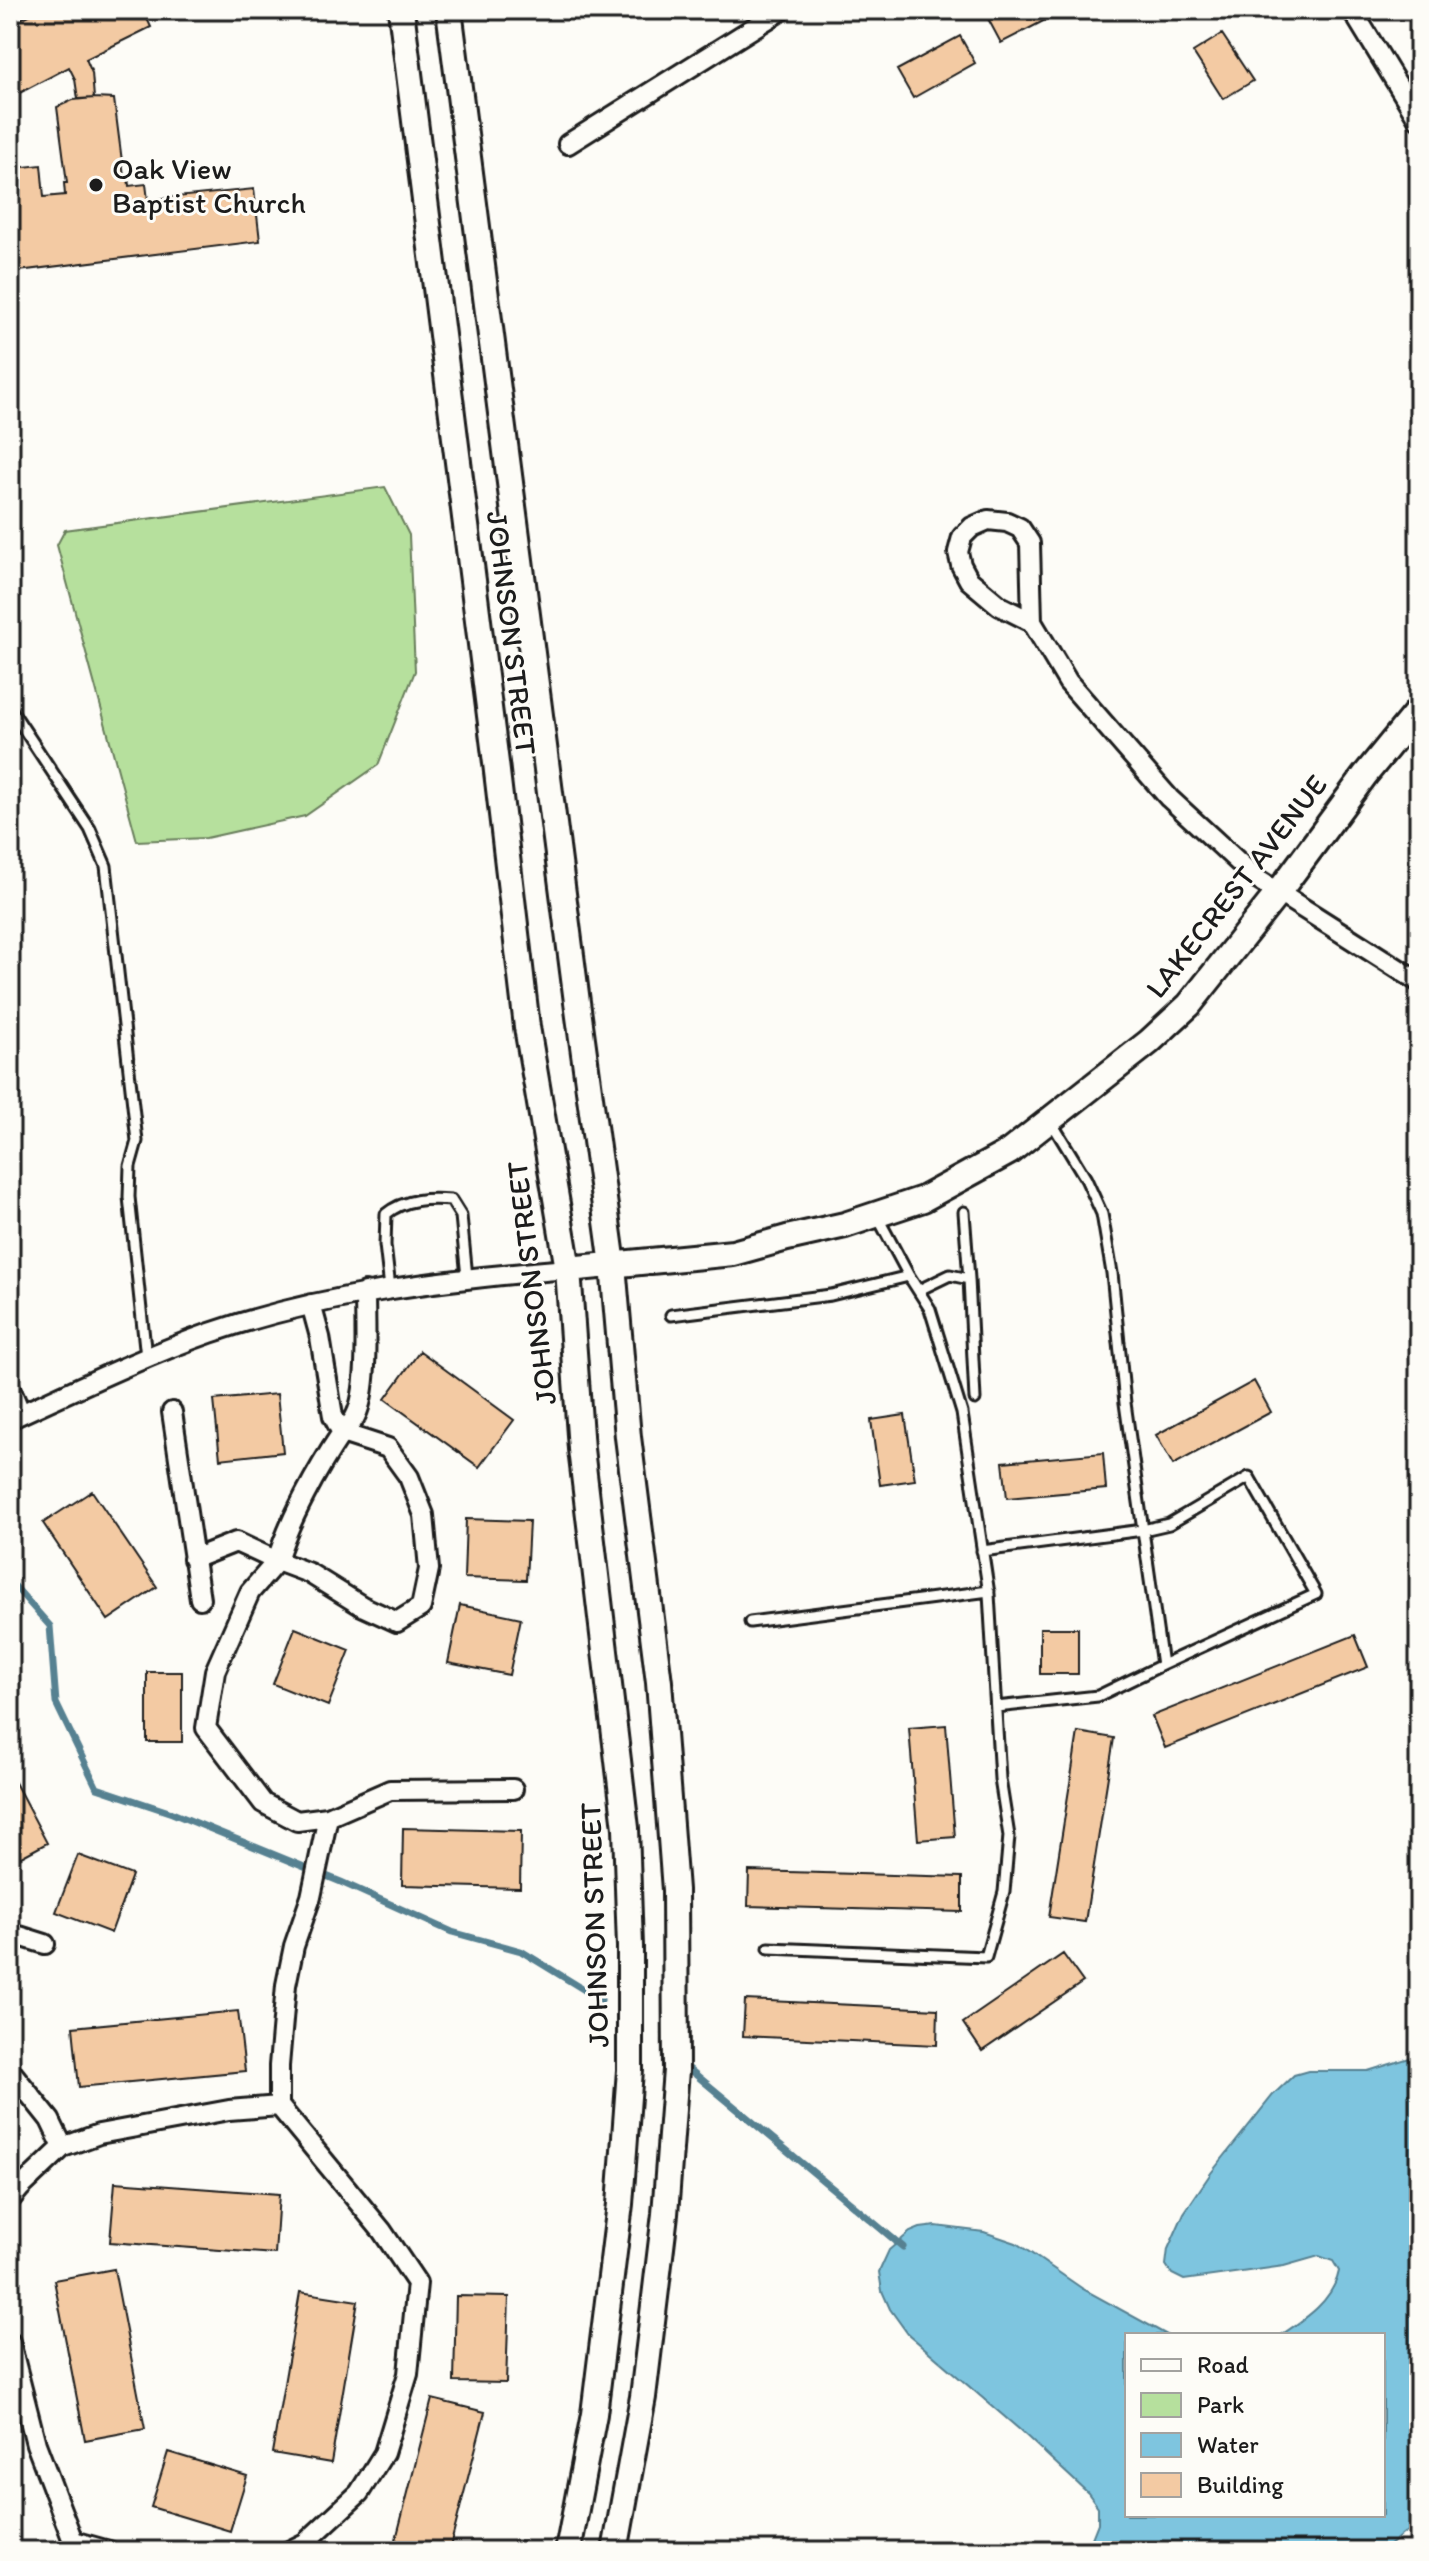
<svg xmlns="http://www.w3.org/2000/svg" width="1429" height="2561" viewBox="0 0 1429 2561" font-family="Itim,sans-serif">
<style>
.green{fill:#b6e09d;stroke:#697e5c;stroke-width:2}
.water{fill:#7ec5df;stroke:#578191;stroke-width:2}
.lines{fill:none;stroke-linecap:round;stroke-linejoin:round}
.stream{stroke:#578191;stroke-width:7}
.building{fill:#f3caa3;stroke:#1c1c1c;stroke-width:2}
.lane-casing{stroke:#1c1c1c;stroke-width:15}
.street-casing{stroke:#1c1c1c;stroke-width:24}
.secondary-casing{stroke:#1c1c1c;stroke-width:30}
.lane{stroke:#fdfcf7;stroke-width:9}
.street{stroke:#fdfcf7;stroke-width:18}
.secondary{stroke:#fdfcf7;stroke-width:24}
.poi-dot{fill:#1c1c1c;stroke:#fdfcf7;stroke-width:3}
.labels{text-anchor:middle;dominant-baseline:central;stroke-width:6;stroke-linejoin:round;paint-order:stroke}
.poi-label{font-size:30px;fill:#1c1c1c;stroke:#fdfcf7;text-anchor:start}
.street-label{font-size:30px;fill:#1c1c1c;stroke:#fdfcf7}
</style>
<rect width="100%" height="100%" fill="#fdfcf7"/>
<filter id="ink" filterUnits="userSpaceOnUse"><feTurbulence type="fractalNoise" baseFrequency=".0125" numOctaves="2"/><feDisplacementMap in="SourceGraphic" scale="16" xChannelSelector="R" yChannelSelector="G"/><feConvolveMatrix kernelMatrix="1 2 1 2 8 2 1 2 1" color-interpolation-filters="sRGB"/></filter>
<g filter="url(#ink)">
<path class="green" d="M385 487 409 535 415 671 378 765 305 816 206 838 137 841 57 545 65 530Z"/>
<path class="water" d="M1419 2049V2529L1404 2533 1382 2551H1087L1098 2523V2507L1088 2493 1020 2430 908 2334 890 2309 882 2291 879 2272 889 2250 910 2232 920 2228 936 2226 984 2232 1016 2243 1083 2289 1167 2335H1127V2515H1383V2335H1281C1305 2319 1333 2301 1339 2271L1333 2261 1319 2256 1284 2266 1184 2280 1172 2274 1166 2265 1168 2249 1184 2213 1211 2173 1273 2095 1294 2075 1308 2071H1368L1413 2057Z"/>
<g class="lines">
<path class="stream" d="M10 1581 50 1626 56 1703 97 1788 172 1813 341 1882 452 1932 521 1951 601 2000
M689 2069 903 2247"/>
</g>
<path class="building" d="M40 10H143L151 27 86 59 92 73 94 98 78 99 75 79 69 67 10 98V24Z
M996 10H1055L1057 14 1001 43 986 15Z
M1222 34 1253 81 1223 99 1193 52Z
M960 36 975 63 913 98 897 70Z
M94 98 114 99 124 177 128 176 129 186 146 184 148 200 254 189 260 241 10 272V122L15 168 41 165 44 197 65 195 64 183H67L57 107 73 100Z
M420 1351 514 1420 479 1467 385 1399Z
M1254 1381 1271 1412 1173 1465 1156 1435Z
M277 1394 283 1452 220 1459 214 1400Z
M905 1415 915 1480 880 1485 871 1420Z
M1103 1453 1106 1489 1007 1498 1003 1462Z
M92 1491 157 1587 108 1620 43 1523Z
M466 1519 529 1521 526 1580 464 1578Z
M460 1605 521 1618 509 1675 448 1663Z
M295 1628 350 1650 328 1706 273 1684Z
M1040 1628H1078V1674H1040Z
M1355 1635 1368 1667 1165 1748 1152 1716Z
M147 1672H182V1742H147Z
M946 1725 955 1837 918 1840 909 1728Z
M1078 1732 1114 1738 1085 1922 1049 1917Z
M10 1773 47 1843 10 1863Z
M403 1828 521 1831 520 1888 402 1885Z
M78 1855 132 1875 111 1933 56 1912Z
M749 1871 962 1877V1912L748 1906Z
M1063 1954 1083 1982 982 2051 963 2023Z
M745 2000 938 2009 937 2045 743 2036Z
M238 2011 245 2071 79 2087 73 2027Z
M115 2182 279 2194 275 2254 110 2242Z
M114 2269 145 2429 85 2440 54 2280Z
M300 2292 358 2301 331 2463 272 2453Z
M456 2296 509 2297 506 2383 454 2382Z
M432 2399 485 2412 449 2551H393Z
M168 2452 247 2476 230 2531 151 2507Z"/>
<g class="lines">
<defs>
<path id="lane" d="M10 708 90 829 106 866 137 1141 130 1166 129 1197 146 1357
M964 1212 969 1279
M390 1288 385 1245 386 1214C404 1199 428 1198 451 1200L461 1216 467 1277
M919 1290 950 1275 969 1279 975 1399
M671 1315 831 1295 909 1276
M982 1551 1143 1530 1169 1524 1249 1477 1316 1594 1162 1665
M750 1622 989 1591
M996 1707 1098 1696 1162 1665 1125 1403 1112 1273 1102 1214 1086 1179 1050 1120
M769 1948 986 1957 1004 1892 1009 1836 1000 1779 989 1594 962 1413 930 1309 909 1276 877 1216"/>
<path id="street" d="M1352 10 1419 120
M568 144 782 10
M1032 622 1000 606 969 580 961 565 958 552 962 537 972 527 988 520 1007 522 1020 528 1030 543 1032 622 1068 682 1169 798 1257 879 1419 982
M311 1304 320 1337 333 1416 342 1433 388 1448 409 1477 424 1515 429 1569 421 1607 397 1622 362 1606 309 1573 277 1561 250 1592 215 1671 206 1728 263 1803 297 1821 328 1817
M10 1388 21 1414
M172 1412 200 1599
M10 1419C76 1389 142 1357 210 1333 326 1293 447 1279 568 1269
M193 1559 236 1542 277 1561C288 1522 318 1468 341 1434 346 1428 353 1423 356 1415 369 1388 365 1324 365 1292
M10 1933 45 1944
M10 2070 50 2120 63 2147
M279 2106V2066L286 1985 294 1946 311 1897 328 1817 390 1790 513 1789
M10 2200 20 2188 63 2147 99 2134 229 2110 279 2106 382 2231 417 2283 408 2374 384 2453 359 2493 305 2543 289 2551
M10 2342 36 2444 73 2541 109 2551"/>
<path id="secondary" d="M401 10 496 763 527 1027 568 1269 581 1449 626 1828 630 1947V2070L620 2204 594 2414 568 2551
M449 10 577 1002 613 1265 628 1437 659 1682 675 1890 676 2070 665 2214 643 2397 615 2551
M568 1269 733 1253 787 1238 845 1225 923 1199 1009 1152 1149 1042 1189 1005 1278 893 1365 775 1419 709"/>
</defs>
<use href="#lane" class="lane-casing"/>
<use href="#street" class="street-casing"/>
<use href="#secondary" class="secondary-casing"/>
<use href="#lane" class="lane"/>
<use href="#street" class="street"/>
<use href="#secondary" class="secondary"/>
</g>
</g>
<circle class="poi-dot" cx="96" cy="185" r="8"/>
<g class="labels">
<g class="poi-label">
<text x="112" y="168">Oak View<tspan x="112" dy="34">Baptist Church</tspan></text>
</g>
<g class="street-label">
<text transform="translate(512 633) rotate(83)">JOHNSON STREET</text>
<text transform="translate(1236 886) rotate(-52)">LAKECREST AVENUE</text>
<text transform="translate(531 1283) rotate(-97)">JOHNSON STREET</text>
<text transform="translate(594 1925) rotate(-92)">JOHNSON STREET</text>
</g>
</g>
<rect width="1429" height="2561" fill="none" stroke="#fdfcf7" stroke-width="40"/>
<rect x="20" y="20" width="1389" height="2521" fill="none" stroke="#1c1c1c" stroke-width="3" filter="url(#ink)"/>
<rect x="1125" y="2333" width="260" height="184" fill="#fdfcf7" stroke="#a3a29f" stroke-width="2"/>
<rect x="1141" y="2359" width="40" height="12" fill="#fdfcf7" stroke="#a3a29f" stroke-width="2"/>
<text x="1197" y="2373" font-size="24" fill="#1c1c1c">Road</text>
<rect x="1141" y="2393" width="40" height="24" fill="#b6e09d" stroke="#a3a29f" stroke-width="2"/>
<text x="1197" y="2413" font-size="24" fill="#1c1c1c">Park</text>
<rect x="1141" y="2433" width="40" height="24" fill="#7ec5df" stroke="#a3a29f" stroke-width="2"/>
<text x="1197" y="2453" font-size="24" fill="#1c1c1c">Water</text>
<rect x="1141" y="2473" width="40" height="24" fill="#f3caa3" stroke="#a3a29f" stroke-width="2"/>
<text x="1197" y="2493" font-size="24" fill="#1c1c1c">Building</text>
</svg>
